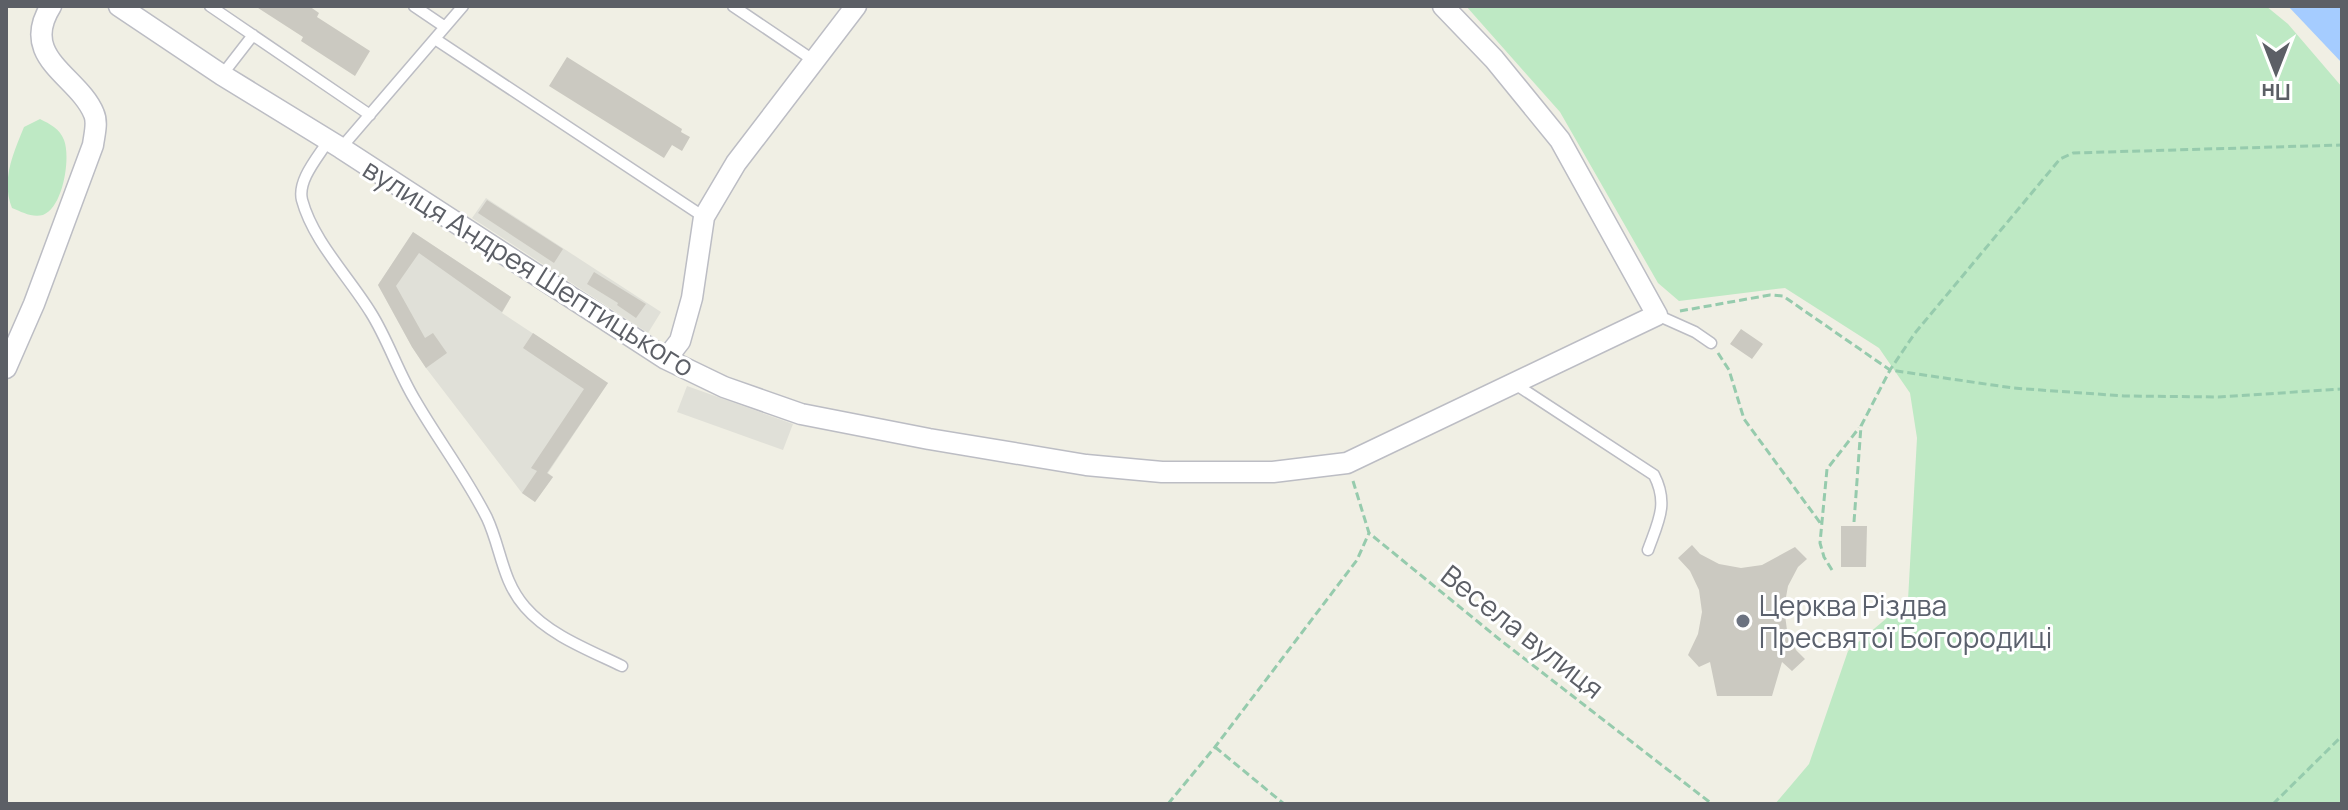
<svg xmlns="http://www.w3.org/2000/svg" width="2348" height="810" viewBox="0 0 2348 810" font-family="Manrope,sans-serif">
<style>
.industrial{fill:#e0e0d8}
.green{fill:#bee9c4}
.water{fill:#a5ccff}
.building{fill:#cbc9c1}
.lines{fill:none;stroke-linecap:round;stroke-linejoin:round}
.lane-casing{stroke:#bcbdc4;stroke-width:13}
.street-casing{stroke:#bcbdc4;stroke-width:23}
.path{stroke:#96cbad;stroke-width:3;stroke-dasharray:8 4;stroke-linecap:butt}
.lane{stroke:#fff;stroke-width:10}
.street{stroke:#fff;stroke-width:20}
.worship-dot{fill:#6b7280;stroke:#fff;stroke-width:3}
.labels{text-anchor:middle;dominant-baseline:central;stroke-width:6;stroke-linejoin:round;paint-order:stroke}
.street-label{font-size:28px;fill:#5c5f66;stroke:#fff}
.worship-label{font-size:28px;fill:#5b616d;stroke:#fff;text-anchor:start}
</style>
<rect width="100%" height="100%" fill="#f0efe4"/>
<path class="industrial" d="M486 198 661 312 648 333 472 218Z
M413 232 511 297 502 313 608 383 548 473 553 477 535 502 522 493 426 368 412 347 378 285Z
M687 386 793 424 783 450 677 412Z"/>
<path class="green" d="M1466 6H2266L2288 24 2342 87V804H1775L1809 764 1848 651 1908 600 1917 438 1910 393 1879 348 1785 288 1679 301 1658 283 1560 112Z
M40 119C50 124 60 129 64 140 71 158 63 208 43 215 32 218 22 212 12 208 1 180 13 154 24 127Z"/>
<path class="water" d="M2288 6H2342V63Z"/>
<path class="building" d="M255 6H309L319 13 317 17 370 51 355 76 301 41 303 37Z
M567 57 682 129 681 132 690 137 682 151 672 145 664 158 549 86Z
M487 200 563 249 554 263 478 213Z
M413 232 511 297 502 312 419 253 396 286 425 338 433 333 447 353 426 368 412 347 378 285Z
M594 272 646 304 636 318 617 305 618 303 587 284Z
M1741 329 1763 344 1752 359 1730 344Z
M533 333 608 383 547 473 553 477 535 502 522 493 537 471 531 468 584 389 523 348Z
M1841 526H1867L1866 567H1841Z
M1692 545 1700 554 1719 564 1741 568 1762 565 1795 547 1807 559 1798 567 1788 586 1784 608 1787 630 1796 650 1805 659 1792 671 1782 662 1772 696H1717L1710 662 1699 667 1688 655 1698 634 1702 612 1699 590 1690 571 1678 558Z"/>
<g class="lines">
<defs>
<path id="lane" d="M210 6 370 115
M414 6 445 27
M733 6 813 60
M435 39 704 217
M222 75 253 35
M328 141C319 156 297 180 302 200 313 241 349 277 371 313 388 340 398 372 415 400 438 440 466 476 487 518 501 548 502 581 525 607 549 635 589 650 622 666
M341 148 463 6
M1657 315 1695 332 1711 343
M1515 384 1654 475C1669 504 1658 522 1648 550"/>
<path id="street" d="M119 6 222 75 341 148 666 359 724 387 801 414 929 439 1086 465 1162 472H1273L1347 463 1657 315 1560 140 1494 59 1443 6
M666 359 680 341 692 298 704 217 736 163 856 6
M6 368 34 304 93 145C94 136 98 123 94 114 79 76 18 58 51 6"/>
</defs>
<use href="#lane" class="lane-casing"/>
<use href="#street" class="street-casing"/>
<path class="path" d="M1680 311 1770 295 1783 296 1890 370 2013 388 2124 396 2218 397 2342 389
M1718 353 1729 370 1744 419 1821 524
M1353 481 1369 533 1499 639 1712 804
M1854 522 1861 426 1890 370 1915 333 2060 159 2073 153 2342 145
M1832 570 1824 557 1820 543 1827 469 1859 428
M1215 747 1284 804
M1168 804 1215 747 1357 560 1369 533
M2273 804 2342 736"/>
<use href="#lane" class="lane"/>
<use href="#street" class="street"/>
</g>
<circle class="worship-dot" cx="1743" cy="621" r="8"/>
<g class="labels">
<g class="street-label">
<text transform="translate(529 267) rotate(32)">вулиця Андрея Шептицького</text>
<text transform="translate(1523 631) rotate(38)">Весела вулиця</text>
</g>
<g class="worship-label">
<text x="1759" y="605">Церква Різдва<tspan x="1759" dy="32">Пресвятої Богородиці</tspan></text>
</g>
</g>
<rect width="2348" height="810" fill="none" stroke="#5c5f66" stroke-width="16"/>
<g transform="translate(2276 72) rotate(180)" stroke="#ffffff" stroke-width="6" paint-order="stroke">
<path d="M0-6L14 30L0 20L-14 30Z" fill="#5c5f66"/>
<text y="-12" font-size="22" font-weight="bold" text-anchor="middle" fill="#5c5f66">Пн</text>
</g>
</svg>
